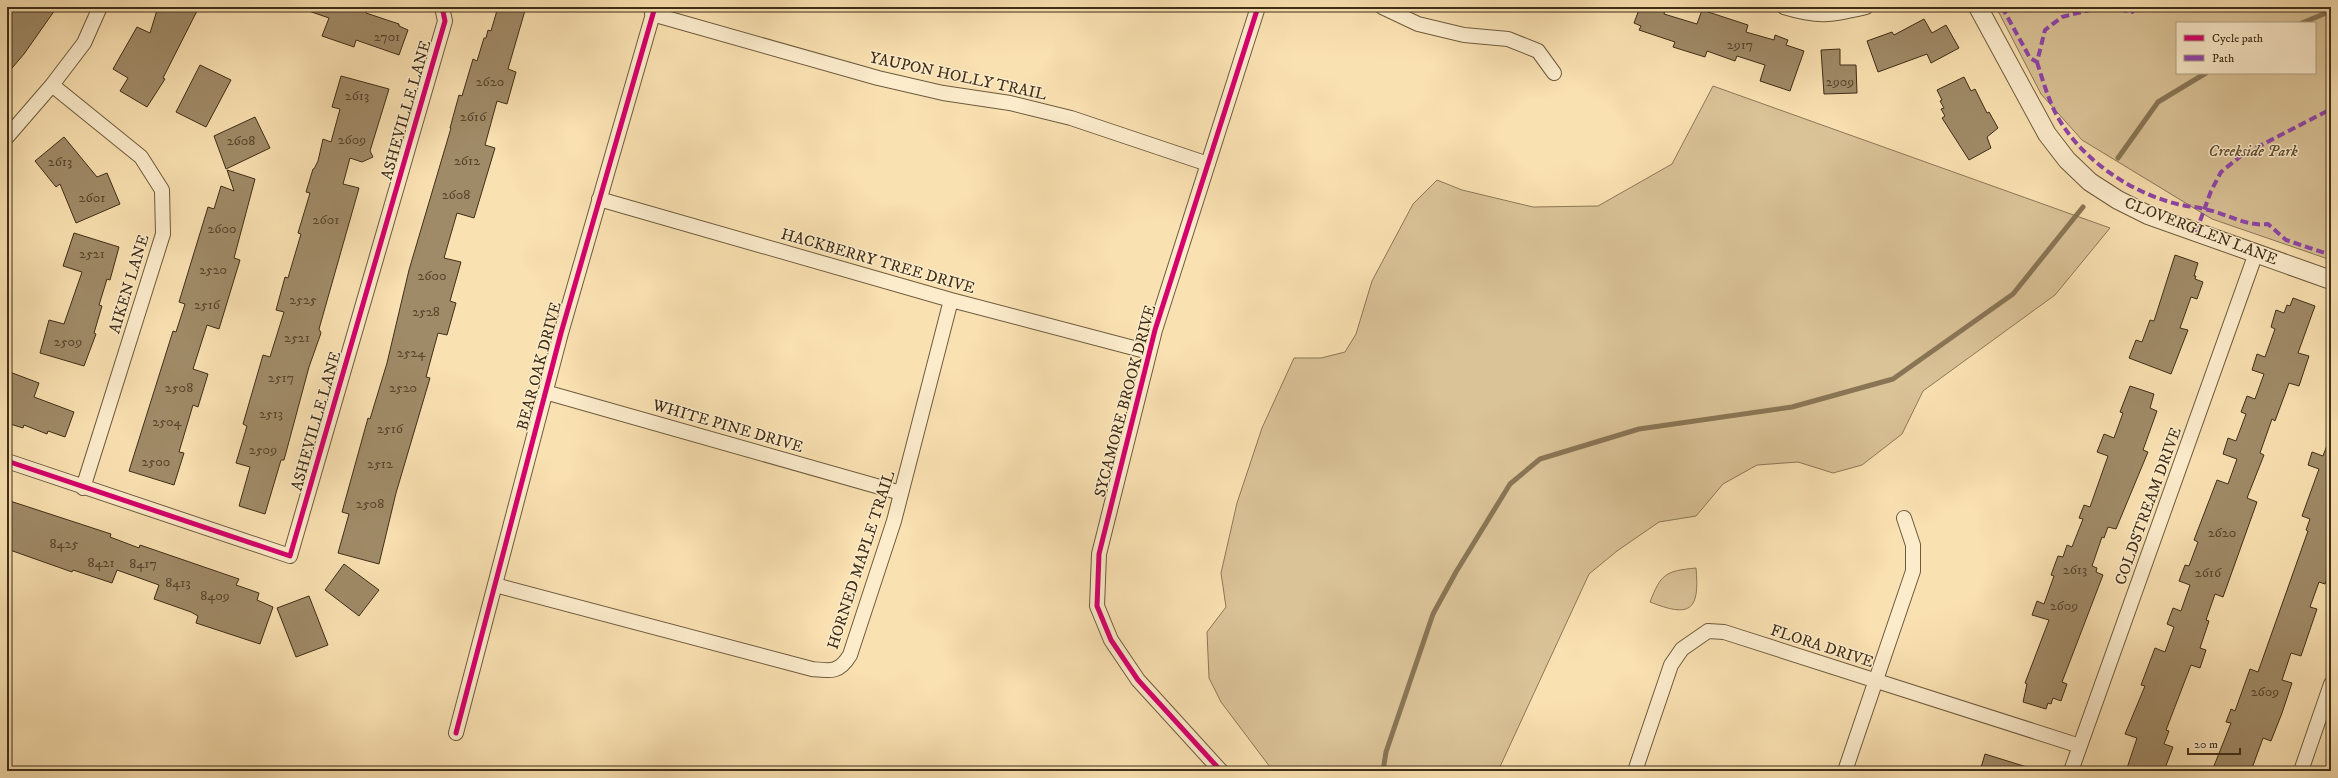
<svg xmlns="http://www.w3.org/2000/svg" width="2338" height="778" viewBox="0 0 2338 778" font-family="'IM FELL DW Pica',serif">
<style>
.green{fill:#dac397;stroke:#8c7858;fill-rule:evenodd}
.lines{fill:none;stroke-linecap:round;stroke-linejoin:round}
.stream{stroke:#897555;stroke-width:5}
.building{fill:#a08b68;stroke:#3f2e18}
.minor-casing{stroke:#6e5b3e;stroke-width:16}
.tertiary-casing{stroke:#6e5b3e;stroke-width:20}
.minor{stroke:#fceccc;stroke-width:14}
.tertiary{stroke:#fceccc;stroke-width:18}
.quiet{stroke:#8e44ad;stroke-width:4;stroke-dasharray:8 4;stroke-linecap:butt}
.cycleway-casing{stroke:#fceccc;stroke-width:8}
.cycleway{stroke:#d6006c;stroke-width:5}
.labels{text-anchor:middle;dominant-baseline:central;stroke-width:3;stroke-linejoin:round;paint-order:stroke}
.number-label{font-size:14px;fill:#57452c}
.street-label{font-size:16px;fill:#3f2e18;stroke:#fceccc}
.park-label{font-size:16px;font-style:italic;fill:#5e4c31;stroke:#fceccc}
</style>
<rect width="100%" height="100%" fill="#fae1b1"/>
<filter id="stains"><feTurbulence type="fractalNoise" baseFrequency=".005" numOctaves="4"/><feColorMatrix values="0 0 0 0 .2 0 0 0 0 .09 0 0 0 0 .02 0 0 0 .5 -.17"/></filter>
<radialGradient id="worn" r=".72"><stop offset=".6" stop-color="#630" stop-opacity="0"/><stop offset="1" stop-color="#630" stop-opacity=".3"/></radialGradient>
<path class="green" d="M1996 7H2331V260L2212 219 2082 140 2041 94ZM2177 23H2315V73H2177Z
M1713 86 2110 228 2055 295 1923 391 1902 434 1862 465 1833 473 1798 462 1757 465 1723 484 1696 516 1659 522 1617 551 1589 574 1498 771H1273L1221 702 1209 678 1207 632 1226 607 1221 573 1237 503 1262 428 1294 358H1321L1345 352 1356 334 1372 281 1413 204 1437 180 1462 190 1533 207 1598 206 1672 164Z
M1696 568C1700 611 1690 618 1650 602 1661 574 1665 571 1696 568Z"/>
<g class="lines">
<path class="stream" d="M2302 23 2331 11
M2118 158 2158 102 2206 73
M1383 771 1386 752 1433 614 1456 572 1510 484 1540 459 1639 429 1792 407 1893 379 2013 294 2083 207"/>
</g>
<path class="building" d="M7 7H57L24 54 7 74Z
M158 7H199L163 78 165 79 147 107 120 91 128 78 113 69 137 27 150 33Z
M303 7H368L366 13 399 24V26L408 30 399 55 356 40 354 47 322 36 329 18 303 9Z
M498 7H526L508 69 516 72 507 104 497 101 485 145 495 148 474 218 457 213 444 258 461 262 450 301 456 303 447 335 438 333 426 377 430 378 396 493 379 564 338 553 349 514 342 512 368 418 370 419 387 363 409 270 451 128H450L459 95 462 96 473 59 477 61 484 38H486L488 30 491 31Z
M1640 7H1666L1664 14 1697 24 1702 10 1748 25 1746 32 1774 40 1775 35 1788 40 1786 45 1804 51 1790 91 1760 81 1765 65 1737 56 1735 61 1707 51 1705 57 1673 47 1675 42 1639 30 1641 26 1634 23Z
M1924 19 1932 33 1946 25 1959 48 1931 63 1927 54 1878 72 1867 41 1892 32 1894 35Z
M1840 49V65H1856L1857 93 1824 94 1821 50Z
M200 65 231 80 206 127 176 112Z
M341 76 389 89 370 151 373 157 362 162 350 158 343 184 359 188 319 329 321 333 309 367 284 460H281L265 514 239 506 250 467 236 463 247 426 243 424 263 355 270 357 284 312 276 310 285 277 288 278 301 234 298 233 310 193 306 192 313 169H314L318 161 323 139 331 142 340 109 332 107Z
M1964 77 1971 91 1975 89 1987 113 1989 112 1998 128 1987 137 1991 148 1969 160 1942 118 1945 116 1941 109 1944 108 1940 101 1942 100 1937 90Z
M255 117 270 148 226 169 214 136Z
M64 137 97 177 107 173 120 204 76 223 60 184 56 187 35 161Z
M227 170 255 179 234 258 240 260 219 329 207 325 193 369 208 374 198 407 193 405 179 452 184 453 174 485 129 471 173 331 176 332 185 304 179 302 208 207 214 209 221 186 234 191Z
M74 233 119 247 110 280 107 279 99 305 102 306 94 333 96 334 84 366 40 353 49 320 64 324 82 272 63 266Z
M2175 255 2198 263 2194 276H2196L2195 279 2203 282 2197 299 2191 297 2180 328 2188 330 2171 374 2129 358 2136 340 2142 342 2150 320 2154 321Z
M2293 298 2315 306 2298 353 2309 356 2299 386 2289 383 2275 421 2272 419 2260 453 2264 455 2247 498 2257 502 2223 597 2215 594 2206 620 2209 621 2200 648 2206 650 2200 668 2191 665 2166 730 2169 731 2164 744 2173 747 2164 771H2126L2137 738 2125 734 2145 686 2141 685 2155 648 2165 652 2174 627 2167 624 2173 608 2181 611 2190 585 2179 581 2185 565 2189 566 2198 542 2194 540 2217 480 2228 484 2237 459 2223 454 2228 438 2236 441 2246 414 2241 412 2247 396 2255 399 2264 374 2252 370 2257 354 2265 357 2275 329 2271 327 2276 310 2284 313 2287 305 2290 306Z
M7 371 39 383 34 397 74 412 65 437 48 431 47 434 24 425 23 428 7 423Z
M2130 386 2154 394 2150 408 2157 411 2143 450 2148 452 2116 529 2108 527 2104 538 2102 537 2092 566 2097 568 2096 572 2103 575 2062 682 2067 684 2061 701 2053 698 2051 704 2048 703 2046 709 2023 702 2027 684 2025 683 2049 620 2032 615 2037 601 2044 604 2054 576 2051 575 2058 556 2063 557 2067 545 2072 547 2083 519 2079 518 2084 505 2090 507 2108 456 2097 452 2104 434 2114 438 2123 413 2120 412Z
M2329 440H2331V567L2325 584 2319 582 2310 607 2317 609 2301 656 2291 653 2282 680 2292 683 2282 713 2271 741 2263 738 2251 771H2212L2231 723 2226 722 2231 709 2235 711 2250 669 2258 672 2308 531 2306 530 2310 519 2302 516 2319 469 2308 465 2312 452 2323 456Z
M7 500 111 534 110 537 139 548 140 545 239 579 236 585 259 593 257 600 273 607 260 644 196 623 198 616 191 612 154 599 159 585 117 570 112 583 73 570 72 572 7 549Z
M344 564 379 590 359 616 325 590Z
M309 596 328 645 296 657 277 608Z
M1985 754 2030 768V771H1980Z"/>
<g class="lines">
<defs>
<path id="minor" d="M1382 7 1418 24 1464 35 1508 39 1538 51 1554 73
M1784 7C1820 18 1831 15 1866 7
M652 14 878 78 943 93 1010 103 1071 118 1208 164
M52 85 141 157 162 190 163 234 83 488
M7 137 52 85 84 43 100 7
M599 199 951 300 1149 352
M545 392 901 493
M7 461 290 556 445 21 442 7
M495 585 812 669C831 671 839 673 850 655L894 521 951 300
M456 733 561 333 655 7
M1221 771 1138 680 1111 640 1097 606 1099 554 1155 330 1258 7
M1635 771 1671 665 1682 649 1708 631 1724 632 2080 746
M1845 771 1913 571V545L1904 518
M2071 771 2256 253
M2301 771 2331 684"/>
<path id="tertiary" d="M1978 7 2047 134 2067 160 2090 182 2118 200 2148 215 2331 280"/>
</defs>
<use href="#minor" class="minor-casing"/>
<use href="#tertiary" class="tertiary-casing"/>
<use href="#minor" class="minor"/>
<use href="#tertiary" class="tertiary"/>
<path class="quiet" d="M2002 7 2030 58 2037 62 2045 30 2062 17 2101 7
M2108 7 2132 12 2137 7
M2037 62C2042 78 2047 95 2054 110 2078 159 2134 196 2186 206 2192 207 2198 207 2204 209 2226 213 2246 227 2268 224L2286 240 2331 255
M2196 232 2211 191 2221 172 2242 155 2331 109"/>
<defs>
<path id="cycleway" d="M7 461 290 556 445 21 442 7
M456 733 561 333 655 7
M1221 771 1138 680 1111 640 1097 606 1099 554 1155 330 1258 7"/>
</defs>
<use href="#cycleway" class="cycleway-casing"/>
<use href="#cycleway" class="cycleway"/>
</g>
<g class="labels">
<g class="number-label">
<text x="387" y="37">2701</text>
<text x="1740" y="45">2917</text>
<text x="490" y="82">2620</text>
<text x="1840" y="82">2909</text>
<text x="357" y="96">2613</text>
<text x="473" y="117">2616</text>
<text x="352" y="140">2609</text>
<text x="241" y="141">2608</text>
<text x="467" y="161">2612</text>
<text x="60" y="162">2613</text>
<text x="456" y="195">2608</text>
<text x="92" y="198">2601</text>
<text x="326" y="220">2601</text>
<text x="222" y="229">2600</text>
<text x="92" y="254">2521</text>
<text x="213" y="270">2520</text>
<text x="432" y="276">2600</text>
<text x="303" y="300">2525</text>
<text x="207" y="305">2516</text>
<text x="426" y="312">2528</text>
<text x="297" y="338">2521</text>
<text x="68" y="342">2509</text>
<text x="411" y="353">2524</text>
<text x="281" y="378">2517</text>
<text x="179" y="388">2508</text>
<text x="403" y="388">2520</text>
<text x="271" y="414">2513</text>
<text x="167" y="422">2504</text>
<text x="390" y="429">2516</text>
<text x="263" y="450">2509</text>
<text x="156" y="462">2500</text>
<text x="380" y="464">2512</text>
<text x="370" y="504">2508</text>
<text x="2222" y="533">2620</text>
<text x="64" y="544">8425</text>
<text x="101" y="563">8421</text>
<text x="143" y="564">8417</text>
<text x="2075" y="570">2613</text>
<text x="2208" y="573">2616</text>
<text x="178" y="583">8413</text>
<text x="215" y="596">8409</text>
<text x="2064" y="606">2609</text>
<text x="2265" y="692">2609</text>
</g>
<g class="street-label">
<text transform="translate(958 76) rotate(12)">YAUPON HOLLY TRAIL</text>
<text transform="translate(406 110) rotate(-74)">ASHEVILLE LANE</text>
<text transform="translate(2201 231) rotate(21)">CLOVERGLEN LANE</text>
<text transform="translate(878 261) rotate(16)">HACKBERRY TREE DRIVE</text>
<text transform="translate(129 284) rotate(-73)">AIKEN LANE</text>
<text transform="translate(539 366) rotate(-75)">BEAR OAK DRIVE</text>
<text transform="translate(1125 401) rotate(-75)">SYCAMORE BROOK DRIVE</text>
<text transform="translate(316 421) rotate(-74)">ASHEVILLE LANE</text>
<text transform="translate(728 426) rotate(16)">WHITE PINE DRIVE</text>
<text transform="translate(2148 506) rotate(-70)">COLDSTREAM DRIVE</text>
<text transform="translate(861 560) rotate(-72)">HORNED MAPLE TRAIL</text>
<text transform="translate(1822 646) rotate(18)">FLORA DRIVE</text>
</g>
<g class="park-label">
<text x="2253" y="151">Creekside Park</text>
</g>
</g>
<rect width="2338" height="778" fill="none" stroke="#fae1b1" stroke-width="24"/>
<rect x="8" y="8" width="2322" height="762" fill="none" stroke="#3f2e18" stroke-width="2"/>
<rect x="12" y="12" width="2314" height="754" fill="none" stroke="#3f2e18"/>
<rect x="2176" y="22" width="140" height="52" fill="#fceccc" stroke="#b0a084"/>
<rect x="2184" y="35" width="20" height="6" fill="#d6006c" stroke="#b0a084"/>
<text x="2212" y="42" font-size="12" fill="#3f2e18">Cycle path</text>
<rect x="2184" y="55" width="20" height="6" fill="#8e44ad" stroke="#b0a084"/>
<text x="2212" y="62" font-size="12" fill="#3f2e18">Path</text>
<path d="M2188 748v6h52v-6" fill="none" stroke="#3f2e18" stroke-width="2"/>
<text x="2194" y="748" font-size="12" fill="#3f2e18" stroke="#fceccc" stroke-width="3" paint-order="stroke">20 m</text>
<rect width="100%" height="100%" filter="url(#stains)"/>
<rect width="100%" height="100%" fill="url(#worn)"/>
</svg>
